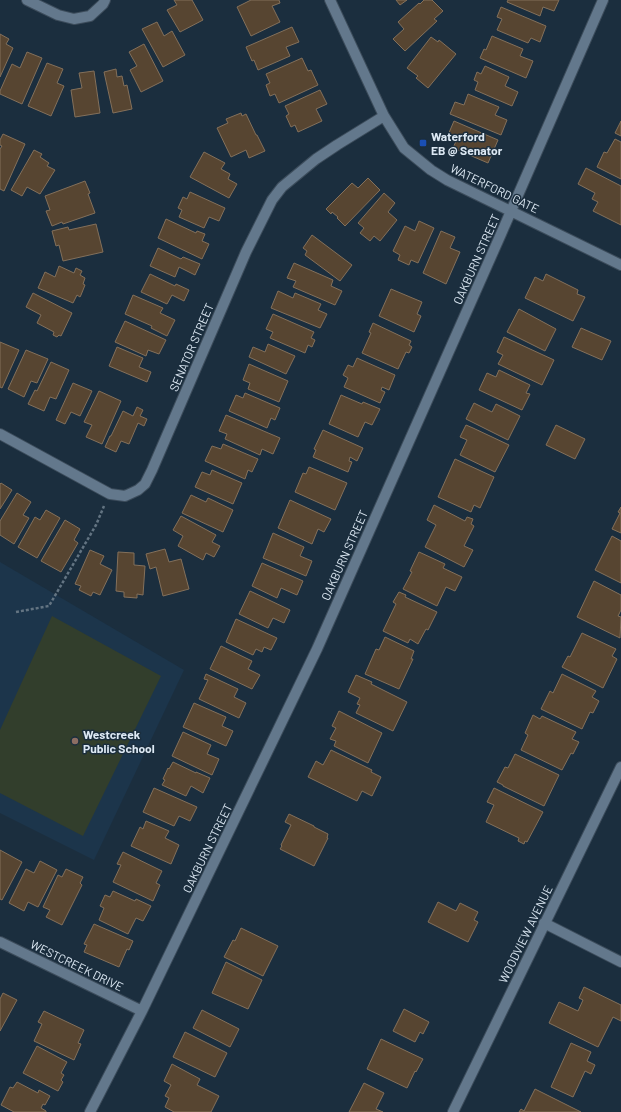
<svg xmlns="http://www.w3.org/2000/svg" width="621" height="1112" viewBox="0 0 621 1112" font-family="Barlow,sans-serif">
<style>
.built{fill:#1c354b}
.green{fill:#323e2c}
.building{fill:#574531;stroke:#83705b}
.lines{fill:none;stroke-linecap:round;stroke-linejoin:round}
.minor-casing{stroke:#3c4c5b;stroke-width:12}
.path{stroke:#637482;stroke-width:2.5;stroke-dasharray:3 2;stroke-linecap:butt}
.minor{stroke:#63788c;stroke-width:10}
.transit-dot{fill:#1a4fb4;stroke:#1b2e3e;stroke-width:1.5}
.education-dot{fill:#8d6e63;stroke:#1b2e3e;stroke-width:1.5}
.labels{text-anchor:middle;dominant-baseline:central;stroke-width:3;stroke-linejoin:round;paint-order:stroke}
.poi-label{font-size:12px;font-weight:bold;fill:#dde9f4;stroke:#1b2e3e;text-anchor:start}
.street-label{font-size:12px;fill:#dde9f4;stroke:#1b2e3e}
</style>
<rect width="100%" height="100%" fill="#1b2e3e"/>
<path class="built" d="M0 562 184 670 94 860 0 813Z"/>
<path class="green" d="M52 616 161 676 83 836 0 793V730Z"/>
<path class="building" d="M174 0H192L203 20 180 32 167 10 177 5Z
M251 0H279L280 3 272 6 280 22 251 36 237 7Z
M396 0H407L400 5Z
M424 0H432L443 11 434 19 437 21 405 51 393 39 404 29 398 22 419 3 420 4Z
M508 0H559L554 11 543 7 540 16 507 2Z
M501 7 546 26 540 42 531 38 528 43 497 30 502 19 497 17Z
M157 22 164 36 172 31 185 55 163 67 142 29Z
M292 27 299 42 286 47 290 56 258 70 254 60 252 61 246 47Z
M0 34 9 39 6 44 13 48 0 77Z
M492 36 523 49 520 56 533 61 526 78 480 58 484 49 486 50Z
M431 37 438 42 439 40 456 54 428 88 416 78 418 76 407 68Z
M144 44 163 81 141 92 130 70 137 66 129 52Z
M27 52 42 58 22 104 0 94V91L12 64 20 68Z
M302 58 308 71 311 70 318 85 279 103 275 94 270 96 266 85 270 83 266 74Z
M47 63 63 69 57 83 64 86 51 116 28 106Z
M485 66 509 77 505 86 518 92 512 106 475 90 478 82 474 80 477 72 481 74Z
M116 69 117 77 122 76 124 86 127 85 132 109 113 113 104 72Z
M94 71 100 113 75 117 71 90 82 88 79 73Z
M320 90 327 104 316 109 322 121 298 132 295 125 291 127 286 116 289 114 285 106Z
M468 94 499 107 495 115 507 120 501 135 450 114 455 102 464 105Z
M241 113 242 116 246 114 256 135H257L265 151 249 158 246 150 231 157 217 128 228 123 226 119Z
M454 121 498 140 488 163 453 148 457 139 448 135Z
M621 121V136L615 133Z
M3 134 25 144 4 191 0 189V149L2 146 0 145V140Z
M615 139 621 142V179L597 167 604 152 607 153Z
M34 150 42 154 40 157 49 163 47 166 55 170 40 194 27 187 22 196 11 190Z
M204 152 225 163 221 169 230 174 228 179 237 184 229 198 190 177Z
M586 168 621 186V225L593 211 598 202 592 199 595 193 578 184Z
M368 178 380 190 345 226 337 218 338 217 332 212 331 214 326 209 352 183 358 188Z
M85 181 90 193 88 194 95 213 63 224 62 222 52 226 46 211 50 210 45 196Z
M190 192 225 208 219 221 209 217 204 228 179 217 182 210 178 208 183 197 187 199Z
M384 193 395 203 388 212 397 220 380 241 374 236 370 241 360 233 364 228 358 223Z
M166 219 196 233 197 231 205 234 202 241 209 244 202 259 158 238Z
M419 221 434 228 418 263 411 260 409 265 398 260 400 255 393 251 405 226 415 231Z
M96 224 103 252 63 261 59 245 56 246 52 231 68 227 69 230Z
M441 231 455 237 450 248 460 252 446 284 423 273Z
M312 235 352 265 340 281 305 255 307 251 303 248Z
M158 248 181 259 183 257 200 264 195 275 179 267 175 277 150 266Z
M294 263 333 280 331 286 342 291 335 305 293 287 296 281 287 278Z
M59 266 74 273 76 268 82 271 80 275 85 278 83 284 85 285 81 295 80 297 77 295 73 303 38 288 45 272 55 277Z
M150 274 175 286 176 284 189 290 184 301 172 295 167 304 141 292Z
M546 274 578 290 577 294 585 297 573 321 525 298 535 277 543 281Z
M391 289 422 302 417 314 421 316 414 332 379 316Z
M278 291 293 298 295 293 321 304 318 310 327 314 320 328 271 308Z
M33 293 72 313 61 336 59 335 57 337 53 335 54 332 37 323 41 315 26 307Z
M133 295 163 308 160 313 175 320 167 336 151 328 152 326 125 314Z
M519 309 556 329 545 351 507 332Z
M273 314 314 332 311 338 315 340 312 347 308 345 305 353 270 338 273 332 266 329Z
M125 321 166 340 159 354 148 350 146 356 115 342Z
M373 323 411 341 409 345 412 347 409 353 406 352 398 369 362 353 371 333 369 332Z
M581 328 611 341 602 360 572 347Z
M504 337 554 360 542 385 498 364 503 355 497 352Z
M0 342 19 350 2 388 0 387Z
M268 344 295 356 286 374 249 357 253 347 265 352Z
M117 347 143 358 139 367 151 372 147 382 109 366Z
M26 350 48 359 37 383 31 381 24 397 8 389Z
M357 358 395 375 389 390 382 387 381 390 385 392 380 403 344 387 348 378 343 375 348 365 353 367Z
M51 362 69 370 56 399 50 397 44 411 28 404 35 390 37 391Z
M249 364 288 381 279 402 248 389 250 383 243 380Z
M499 370 530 385 526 393 530 394 522 410 479 390 487 373 496 377Z
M73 383 92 391 80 416 71 412 65 424 56 420Z
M99 391 121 401 102 444 86 437 92 425 84 422Z
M245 393 280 408 275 420 271 418 267 428 229 411 236 395 243 398Z
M341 395 362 404 363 402 380 409 372 425 365 422 358 437 329 424Z
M474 403 492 412 496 404 520 416 508 440 466 419Z
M137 407 143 410 140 416 147 419 144 426 138 423 129 444 121 441 116 452 105 447 110 436H111L123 411 133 416Z
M226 415 280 438 273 454 262 449 260 455 225 439 227 434 219 431Z
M466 425 473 428 509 445 495 472 460 455 467 440 460 437Z
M556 425 585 439 575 459 546 445Z
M323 430 363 448 357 461 350 457 349 461 352 462 348 472 313 457 316 450 314 449Z
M223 444 258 459 252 472 248 470 245 479 205 461 212 446 221 449Z
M455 459 494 477 480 508 474 505 471 512 438 497Z
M309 467 347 483 335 510 295 492 303 473 306 474Z
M212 470 242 483 233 504 195 487 202 472 210 475Z
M1 483 12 490 0 509V484Z
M17 493 31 502 23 515 29 518 14 544 0 535V521Z
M191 495 206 502 208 498 233 510 223 532 182 513Z
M290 500 331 519 324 532 318 529 312 544 278 528Z
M434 505 465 521 467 517 473 519 471 524 474 526 464 546 473 550 464 567 425 547 436 525 427 520Z
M621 507V533L612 529 620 513 618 512Z
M46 510 60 518 37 558 18 547 35 517 40 520Z
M181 516 216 535 212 542 220 546 214 557 206 553 203 560 178 546 183 536 173 530Z
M65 520 80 529 74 540 78 543 61 572 41 561Z
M273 533 304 547 300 556 312 561 306 576 263 558Z
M612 536 621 541V583L595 570Z
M165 549 169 562 181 559 189 589 163 596 156 567 150 569 146 554Z
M90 550 104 556 100 564 112 570 100 595 93 592 91 596 79 590 81 586 75 584Z
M118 552 134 553V565L145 566 143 595 137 594V598L124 597V592L116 591Z
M419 552 445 564 443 568 462 577 455 591 446 587 437 606 403 589 412 572 410 571Z
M262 563 303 581 297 595 281 588 277 598 252 586Z
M594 581 621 595V610L618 616 621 617 620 638 577 617Z
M250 591 290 610 284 623 273 618 268 628 239 614Z
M399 592 406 595 405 597 437 612 428 630 426 629 418 644 410 639 408 643 383 631 396 604 393 602Z
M236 619 277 638 271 650 264 647 262 652 256 649 253 655 226 642Z
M582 633 616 649 612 656 617 659 603 688 562 667 568 656 570 657Z
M385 637 414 651 411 659H413L399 689 365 674 376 649 379 650Z
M221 646 252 661 248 669 260 675 252 689 210 669Z
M206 674 238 689 234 697 246 703 239 718 199 699 208 680 204 679Z
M562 674 596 691 592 697 599 701 593 713 590 712 582 729 541 709 550 691 553 693Z
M356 675 372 682 371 684 407 702 393 731 356 713 360 705 357 704 360 698 348 692Z
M194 703 226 717 222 726 233 731 226 746 183 727Z
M339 711 382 733 368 763 334 746 336 741 330 739 336 728 332 726Z
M533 715 540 719 542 716 576 732 572 739 579 742 573 754 571 753 562 770 521 750 528 735 525 733Z
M183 732 211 745 207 754 219 759 212 775 172 756Z
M331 750 372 770 371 772 381 777 372 796 362 791 357 801 308 777 316 761 323 765Z
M515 754 559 775 544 806 503 786V785L497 782 505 767 508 768Z
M173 762 196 773V772L210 778 203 793 191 786 186 796 162 785 165 780 163 779 168 768 169 769Z
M154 788 197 807 190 821 179 816 174 826 143 812Z
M494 788 543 812 527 842 525 841 524 844 518 841 519 838 486 822 494 805 487 802Z
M289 814 314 826V827L328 834 327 838H328L314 866 280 849 282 846 281 845 291 825 285 822Z
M146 821 169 831 165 838 179 845 171 864 131 846 140 827 143 829Z
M0 850 22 862 2 900 0 899Z
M123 852 162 871 156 883 160 885 153 901 113 882 121 865 117 864Z
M40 861 57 870 38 907 28 902 24 911 9 903 26 869 34 873Z
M66 869 83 877 80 883 82 885 62 925 46 917 50 910 43 907 58 875 62 877Z
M113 891 135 901 136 899 151 906 143 921 136 918 128 934 99 920 104 908 100 906 105 895 110 897Z
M438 902 456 911 460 903 478 912 474 920 478 922 468 942 428 922Z
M94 924 133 941 129 950 127 949 119 967 84 952 87 945 84 944Z
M241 928 278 946 263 976 224 957 233 940 235 941Z
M226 962 262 980 248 1009 212 993Z
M584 987 621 1005V1021L613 1017 598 1047 549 1023 559 1002 578 1011 583 1000 579 998Z
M3 993 17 1000 0 1031V999Z
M404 1009 429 1022 423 1034 420 1032 415 1042 393 1031Z
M202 1010 239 1029 230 1047 193 1028Z
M44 1011 84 1030 78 1043 81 1044 74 1060 34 1041 42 1024 38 1022Z
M185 1032 227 1053 215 1077 173 1057Z
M381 1039 423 1059 416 1072 415 1071 407 1088 367 1069Z
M571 1043 591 1052 587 1061 595 1065 591 1074 585 1071 573 1097 551 1087Z
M37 1046 67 1062 61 1073 64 1075 61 1080 63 1082 58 1091 23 1073Z
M172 1064 200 1079 197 1085 219 1096 211 1112H174L165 1107 169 1098 165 1096 171 1085 164 1081Z
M17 1082 38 1093 39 1090 50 1096 45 1105 43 1104 41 1108 46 1111V1112H14L1 1105 10 1087 13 1088Z
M364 1083 384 1093 376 1109 383 1112H349Z
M535 1089 581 1112H519L521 1109 524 1111Z"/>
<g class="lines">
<defs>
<path id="minor" d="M27 0 58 15 74 19 90 16 103 4 105 0
M330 0 384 116 404 148 431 170 447 180 621 265
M0 434 110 494 125 496 138 490 145 484 152 470 246 252 272 200 282 187 316 159 337 145 384 116
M544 923 621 962
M0 942 142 1011
M90 1112 142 1011 317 649 501 234 603 0
M453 1112 621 767"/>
</defs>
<use href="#minor" class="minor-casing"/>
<path class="path" d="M16 612 49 606 96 525 104 506"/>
<use href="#minor" class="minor"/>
</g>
<rect class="transit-dot" x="419" y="139" width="8" height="8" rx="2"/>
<circle class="education-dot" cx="75" cy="741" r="4"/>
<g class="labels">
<g class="poi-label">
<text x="431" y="136">Waterford<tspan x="431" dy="14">EB @ Senator</tspan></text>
<text x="83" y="734">Westcreek<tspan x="83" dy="14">Public School</tspan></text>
</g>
<g class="street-label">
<text transform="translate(495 188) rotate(26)">WATERFORD GATE</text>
<text transform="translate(476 259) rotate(-66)">OAKBURN STREET</text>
<text transform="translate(191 347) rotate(-67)">SENATOR STREET</text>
<text transform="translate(344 555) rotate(-66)">OAKBURN STREET</text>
<text transform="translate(207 848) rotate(-64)">OAKBURN STREET</text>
<text transform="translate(525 934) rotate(-64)">WOODVIEW AVENUE</text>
<text transform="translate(77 965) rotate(26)">WESTCREEK DRIVE</text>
</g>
</g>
</svg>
